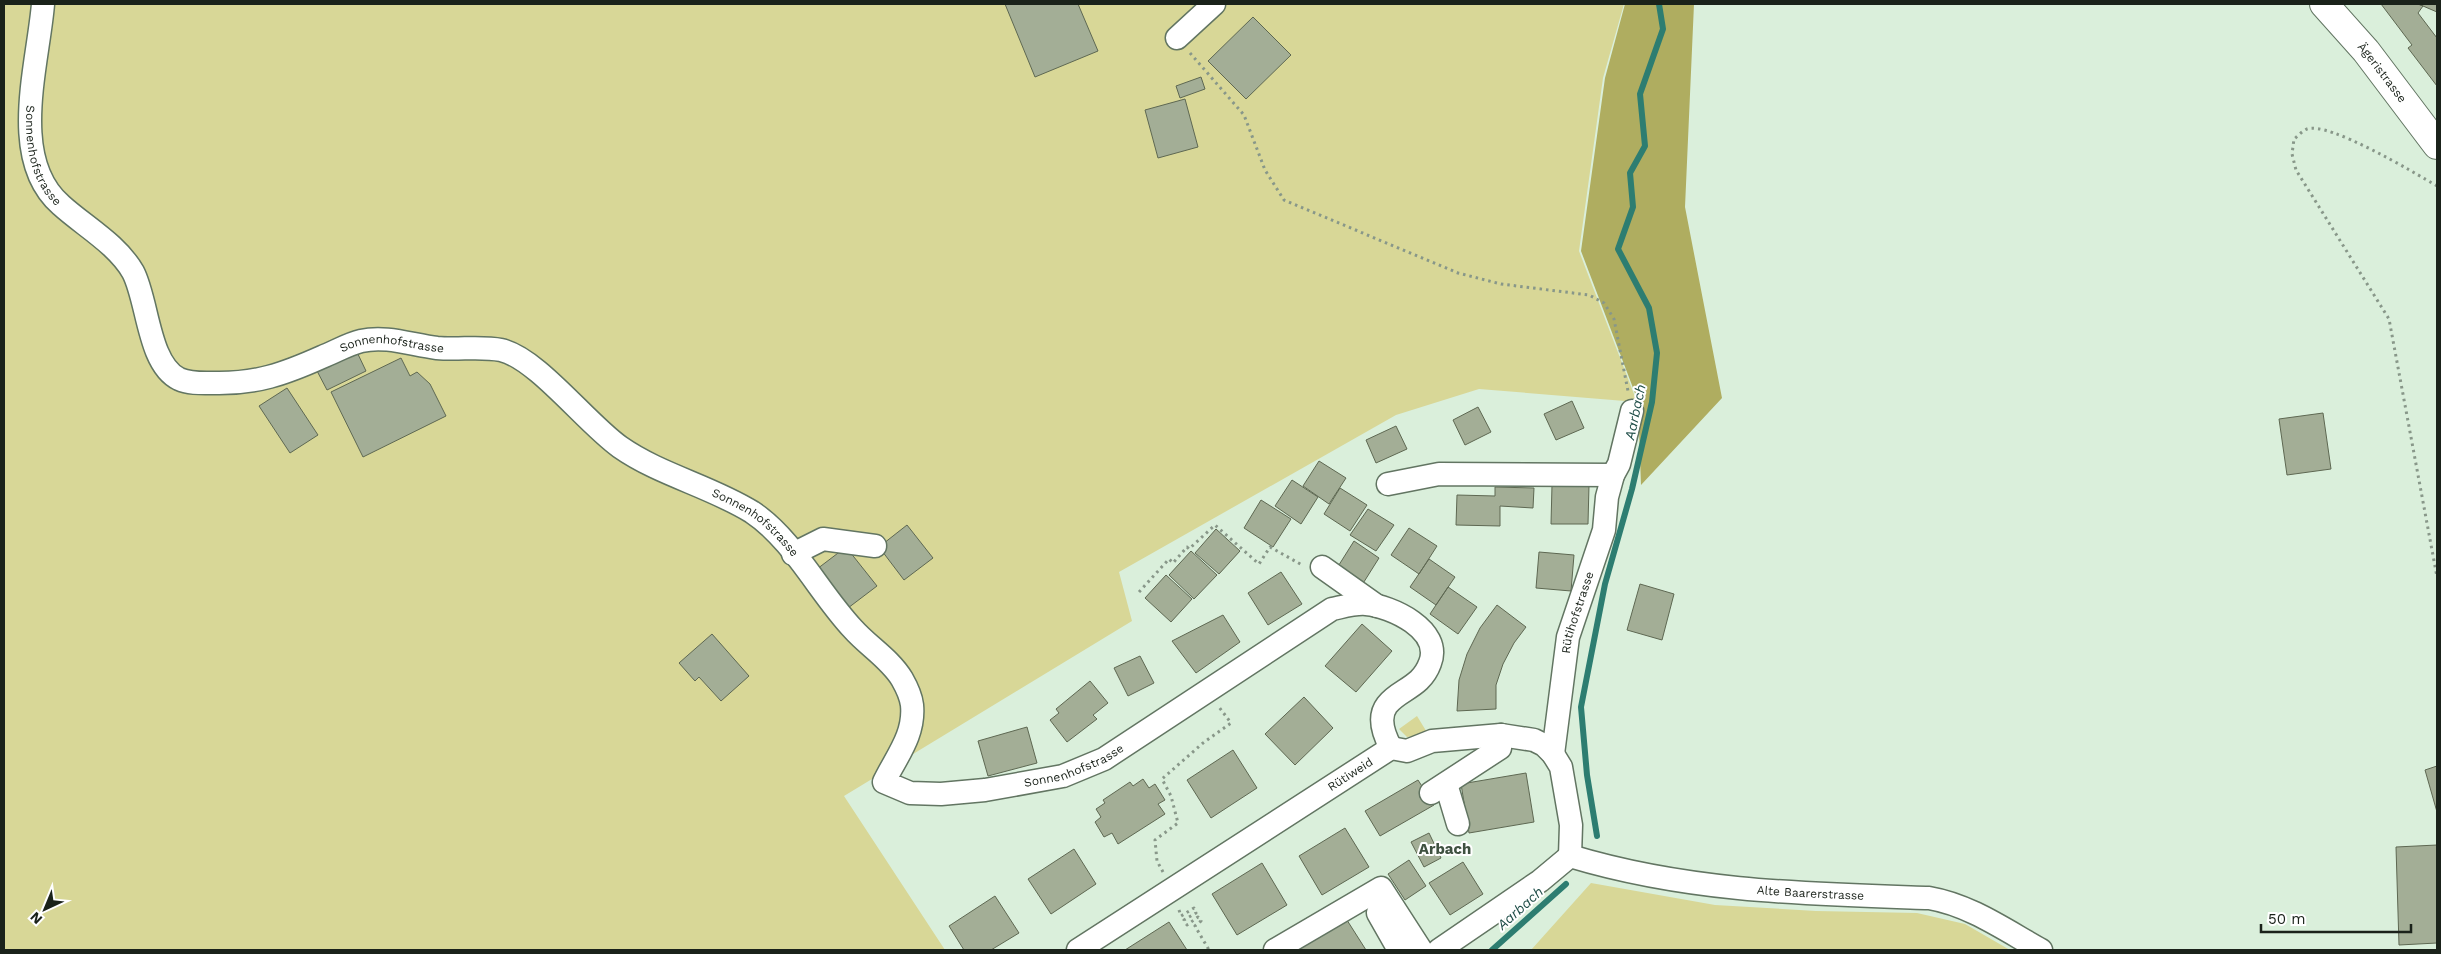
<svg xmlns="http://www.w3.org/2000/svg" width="2441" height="954" viewBox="0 0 2441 954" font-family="'Work Sans',sans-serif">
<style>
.green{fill:#d8d797}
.forest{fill:#afad60}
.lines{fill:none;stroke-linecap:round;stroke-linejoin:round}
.stream{stroke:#2d7d71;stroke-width:6}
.building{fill:#a3ae96;stroke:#5e6852}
.minor-casing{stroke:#627562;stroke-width:25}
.major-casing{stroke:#627562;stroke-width:30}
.path{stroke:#889789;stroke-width:3;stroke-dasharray:2.5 4;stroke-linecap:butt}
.minor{stroke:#fff;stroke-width:22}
.major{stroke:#fff;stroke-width:28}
.labels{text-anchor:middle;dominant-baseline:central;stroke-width:4;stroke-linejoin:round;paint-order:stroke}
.street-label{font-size:12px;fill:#1a221a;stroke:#fff}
.water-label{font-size:14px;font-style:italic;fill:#1e4d47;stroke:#fff}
.quarter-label{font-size:15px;font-weight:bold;fill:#3f5140;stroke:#fff}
</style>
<rect width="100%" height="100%" fill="#daefdb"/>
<path class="green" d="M4 4H1624L1603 78 1579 251 1637 402 1479 389 1396 415 1119 572 1132 621 844 796 945 950H4Z
M1417 716 1428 734 1407 737 1399 729Z
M1591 883 1715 905 1816 911 1917 913 1965 924 2010 950H1531Z"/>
<path class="forest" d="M1625 4H1694L1685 207 1722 398 1641 485 1638 401 1581 251 1605 78Z"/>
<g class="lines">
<path class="stream" d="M1597 836 1587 775 1581 707 1605 584 1632 489 1652 402 1657 353 1649 308 1618 249 1633 207 1630 173 1645 146 1640 94 1663 29 1659 4
M1492 950 1566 884"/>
</g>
<path class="building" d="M1005 4H1078L1098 51 1035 77Z
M2381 4H2418L2423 6 2418 13 2437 38V86L2408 48 2412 45Z
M2418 4H2437V12L2423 6Z
M1253 17 1291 55 1246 99 1208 61Z
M1201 77 1205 89 1180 98 1176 86Z
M1185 99 1198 147 1158 158 1145 110Z
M356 350 366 371 327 390 316 369Z
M401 358 410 376 417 372 430 384 446 416 363 457 331 392Z
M287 388 318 435 290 453 259 406Z
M1572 401 1584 428 1556 440 1544 414Z
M1478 407 1491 432 1465 445 1453 420Z
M2323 413 2331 469 2287 475 2279 419Z
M1396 426 1407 449 1376 463 1366 440Z
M1319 461 1346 478 1329 504 1303 486Z
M1292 480 1318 497 1301 524 1275 506Z
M1552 485H1589L1588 524H1551Z
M1495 487 1534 488 1533 508 1500 506V526L1456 525 1457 495 1495 496Z
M1340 488 1367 505 1350 531 1324 514Z
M1261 500 1291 519 1273 547 1244 528Z
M1368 509 1394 525 1376 551 1350 535Z
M907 525 933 558 904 580 879 547Z
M1409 528 1437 546 1419 574 1391 555Z
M1216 529 1240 551 1219 574 1195 553Z
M1354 541 1379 558 1362 585 1337 568Z
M846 547 877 586 848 608 817 569Z
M1191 551 1217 575 1194 599 1169 575Z
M1539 552 1574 555 1571 591 1536 588Z
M1429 559 1455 577 1436 605 1410 587Z
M1281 572 1302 604 1268 625 1248 593Z
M1166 575 1192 599 1171 622 1145 598Z
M1640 584 1674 594 1662 640 1627 630Z
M1448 587 1477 607 1458 634 1430 614Z
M1497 605 1526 627 1514 643 1503 664 1496 685V709L1457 711 1459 680 1467 654 1480 628Z
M1223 615 1240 642 1196 673 1172 641Z
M1362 624 1392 651 1356 692 1325 666Z
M712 634 749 676 721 701 699 677 695 681 679 663Z
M1140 656 1154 683 1128 696 1114 668Z
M1090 681 1108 703 1093 715 1097 719 1067 742 1050 720 1059 713 1056 709Z
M1304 697 1333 728 1295 765 1265 734Z
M1027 727 1037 763 988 776 978 741Z
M1233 750 1257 788 1211 818 1187 780Z
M2437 766V812L2425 770Z
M1526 773 1534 822 1469 833 1461 784Z
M1143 779 1149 788 1155 784 1165 800 1158 804 1165 814 1118 844 1112 833 1104 837 1095 822 1101 817 1096 809 1105 803 1103 800 1130 782 1133 786Z
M1418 780 1434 805 1380 836 1365 811Z
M1345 828 1369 867 1322 895 1299 856Z
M1429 833 1441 858 1424 867 1411 842Z
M2437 845V943L2399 945 2396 847Z
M1074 849 1096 884 1051 914 1028 879Z
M1409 860 1426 886 1405 900 1388 874Z
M1463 862 1483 894 1450 915 1429 883Z
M1262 863 1287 905 1237 935 1212 894Z
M995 896 1019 933 991 950H964L949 926Z
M1345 917 1366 950H1301L1299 947Z
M1169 922 1187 950H1125Z"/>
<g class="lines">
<defs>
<g id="minor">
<path id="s1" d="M43 4C38 65 8 159 61 205 84 226 117 244 133 272 148 300 148 364 179 379 190 384 203 383 214 383 256 384 284 374 322 357 335 352 348 344 361 341 386 335 412 345 437 348 458 350 481 346 501 350 537 358 586 423 620 447 660 475 710 486 752 512 793 539 819 593 853 629 868 646 890 659 902 679 906 686 911 697 912 705 915 735 896 757 884 782L910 793 941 794 985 790 1063 776 1104 759 1332 609C1342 607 1355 603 1366 604 1391 606 1443 630 1430 663 1421 688 1399 689 1387 705 1377 718 1384 735 1391 748"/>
<path d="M1177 38 1214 4"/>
<path d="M1388 484 1439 474 1613 475"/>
<path d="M793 554 823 539 875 546"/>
<path d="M1322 567 1377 606"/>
<path id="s2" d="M1553 754 1568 637 1604 530 1607 497 1613 475 1619 464 1632 411"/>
<path d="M1446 784 1458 824"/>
<path d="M1431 793 1500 748 1501 735"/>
<path id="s3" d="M1570 856C1689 892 1806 894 1929 898 1970 905 2005 930 2041 950"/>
<path d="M1378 913 1399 950"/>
<path id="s4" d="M1078 950 1391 748 1407 751 1432 741 1501 735 1534 740 1544 745 1553 754 1561 767 1571 825 1570 856"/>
<path d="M1275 950 1381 888 1421 950"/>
<path d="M1439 950 1540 881 1570 856"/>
</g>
<g id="major">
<path id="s5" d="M2324 4 2366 51 2437 145"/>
</g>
</defs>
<use href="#minor" class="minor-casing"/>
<use href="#major" class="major-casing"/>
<path class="path" d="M1190 53 1244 115 1265 170 1284 200 1458 273 1501 284 1589 295 1604 303 1614 319 1628 391
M2437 186C2415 173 2328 121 2307 129 2302 131 2298 136 2294 139L2292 154 2296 170 2389 319 2437 577
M1139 592 1169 559 1173 563 1187 547 1189 549 1215 525 1259 564 1270 547 1302 565
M1163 872 1157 861 1155 840 1178 823 1171 796 1162 779 1203 743 1231 723 1219 707
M1179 910 1181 916 1194 908 1196 913 1184 920 1187 925 1198 917 1201 921 1195 926 1209 950"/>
<use href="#minor" class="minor"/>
<use href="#major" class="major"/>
</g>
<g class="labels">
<g class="street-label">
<text stroke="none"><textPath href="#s5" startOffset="90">Ägeristrasse</textPath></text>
<text stroke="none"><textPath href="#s1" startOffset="155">Sonnenhofstrasse</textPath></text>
<text stroke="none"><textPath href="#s1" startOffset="649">Sonnenhofstrasse</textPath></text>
<text stroke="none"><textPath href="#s1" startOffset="1070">Sonnenhofstrasse</textPath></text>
<text stroke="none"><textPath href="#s2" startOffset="144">Rütihofstrasse</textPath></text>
<text stroke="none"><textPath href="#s1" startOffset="1594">Sonnenhofstrasse</textPath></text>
<text stroke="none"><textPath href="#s4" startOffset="324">Rütiweid</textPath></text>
<text stroke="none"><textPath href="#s3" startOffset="244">Alte Baarerstrasse</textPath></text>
</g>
<g class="water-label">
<text transform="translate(1635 412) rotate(-78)">Aarbach</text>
<text transform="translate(1520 908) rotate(-42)">Aarbach</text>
</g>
<g class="quarter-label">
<text x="1445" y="849">Arbach</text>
</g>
</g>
<rect width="2441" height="954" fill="none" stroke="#1a221a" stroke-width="10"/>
<g transform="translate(45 909) rotate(224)" stroke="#ffffff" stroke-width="4" paint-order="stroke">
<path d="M0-4L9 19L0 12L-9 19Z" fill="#1a221a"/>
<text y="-8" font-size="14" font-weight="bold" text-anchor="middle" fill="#1a221a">N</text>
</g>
<path d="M2261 924v8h150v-8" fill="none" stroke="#1a221a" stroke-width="2.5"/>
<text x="2268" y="924" font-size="15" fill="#1a221a" stroke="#ffffff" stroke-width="4" paint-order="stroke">50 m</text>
</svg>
